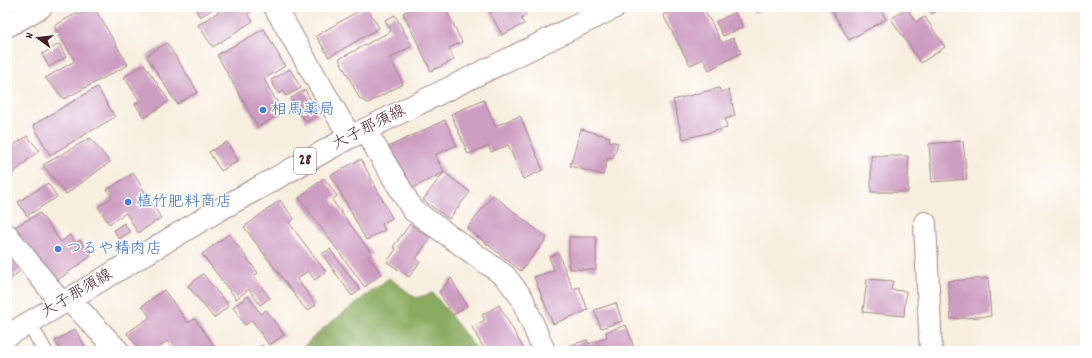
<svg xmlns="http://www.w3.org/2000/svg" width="1092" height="358" viewBox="0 0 1092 358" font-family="Dekko,'Klee One',sans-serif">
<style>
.forest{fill:#8aac60;stroke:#6a6646}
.building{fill:#ce9ec2}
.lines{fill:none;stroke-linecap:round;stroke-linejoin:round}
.service-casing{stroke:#a08684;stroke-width:16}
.minor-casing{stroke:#a08684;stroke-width:24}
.tertiary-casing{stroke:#a08684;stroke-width:24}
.primary-casing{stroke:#a08684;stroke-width:24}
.service{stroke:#fff;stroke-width:14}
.minor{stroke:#fff;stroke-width:22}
.tertiary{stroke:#fff;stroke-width:22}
.primary{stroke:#fff;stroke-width:22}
.shop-dot{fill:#3f7fe0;stroke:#fff;stroke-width:1.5}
.labels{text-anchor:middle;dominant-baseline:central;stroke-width:3;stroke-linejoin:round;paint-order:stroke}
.shield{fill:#fff;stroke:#80626b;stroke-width:1}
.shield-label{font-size:15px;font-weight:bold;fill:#4a1f2b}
.shop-label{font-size:16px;fill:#366cbe;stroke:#fff;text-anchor:start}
.street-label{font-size:16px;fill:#4a1f2b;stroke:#fff}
</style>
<rect width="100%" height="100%" fill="#fff"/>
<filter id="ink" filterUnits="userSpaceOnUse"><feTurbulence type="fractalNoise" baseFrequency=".025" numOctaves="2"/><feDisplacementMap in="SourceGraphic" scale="8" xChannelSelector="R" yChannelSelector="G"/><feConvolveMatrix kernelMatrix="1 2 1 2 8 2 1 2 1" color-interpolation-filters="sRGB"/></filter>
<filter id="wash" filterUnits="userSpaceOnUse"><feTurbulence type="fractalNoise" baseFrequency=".012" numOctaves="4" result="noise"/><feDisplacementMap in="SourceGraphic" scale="16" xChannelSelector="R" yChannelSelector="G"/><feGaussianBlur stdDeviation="0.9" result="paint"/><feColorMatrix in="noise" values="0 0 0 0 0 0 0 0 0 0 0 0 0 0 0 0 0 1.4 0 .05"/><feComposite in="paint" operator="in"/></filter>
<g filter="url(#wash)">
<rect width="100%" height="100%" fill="#f7eede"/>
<path class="forest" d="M389 278 416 298 433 293 478 351H299L320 331Z"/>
<g id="blocks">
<path class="building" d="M87 7H94L128 65 64 99 45 78 75 61 54 26Z
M194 7H216L200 17Z
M226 7 256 8 248 14 253 21 213 47 198 25Z
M309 7H318L312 11Z
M365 7H367L379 28 329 57 316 36Z
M415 7H445L462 42 449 48 454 60 431 71 403 13Z
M487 7H521L526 16 521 19 524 24 502 35Z
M678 7H689L691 10 696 7H703L722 43 733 38 741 53 709 70 703 59 690 65 663 15Z
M754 7H769L757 13Z
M830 7H879L886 19 849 40Z
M929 7H944L932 14Z
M907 8 916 22 925 17 945 47 921 63 891 19Z
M735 12 743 27 723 36 716 22Z
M395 15 412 46 390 58 403 84 368 103 360 99 339 59 391 31 385 20Z
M264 29 285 66 264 79 283 113 258 127 217 55Z
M167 43 198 92 177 104 146 56Z
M59 44 66 57 49 67 42 54Z
M144 64 169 101 144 118 135 104 140 101 124 77Z
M290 69 301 88 286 96 283 91 279 94 271 80Z
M97 87 115 117 50 155 33 125Z
M719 88 721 92 729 90 735 116 725 119 727 128 683 139 673 100Z
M305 90 319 114 306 122 291 98Z
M484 100 495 126 520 116 543 170 523 179 508 145 491 152 488 146 468 154 451 114Z
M445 120 457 145 435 155 444 172 411 189 386 148Z
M581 129 610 137 609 141 618 143 613 159 608 158 603 175 570 166Z
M27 136 39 150 7 179V142L13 146Z
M90 138 110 162 66 194 43 165Z
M963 141 967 179 932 182 929 144Z
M227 142 238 161 221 171 209 152Z
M871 156H908V192H871Z
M361 159 392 218 382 224 385 230 366 240 331 175Z
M444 172 470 192 449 219 423 200Z
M133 173 161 218 138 233 126 213 109 224 98 207 112 197 107 190Z
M324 178 337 196 332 200 372 254 368 256 381 274 365 287 299 198Z
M48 183 57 197 27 216 18 202Z
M493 195 547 238 521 271 467 228Z
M280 200 294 219 289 223 326 272 315 280 308 271 297 279 316 305 307 311 244 227Z
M40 213 61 242 70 235 76 243 80 240 91 256 55 282 13 228Z
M124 223 130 232 119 239 114 230Z
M410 224 430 238 416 259 420 262 409 277 387 262 396 249 393 247Z
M229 234 258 273 254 277 270 298 260 305 249 289 236 299 202 254Z
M569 237H596V270L569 269Z
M330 249 360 290 352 296 322 254Z
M7 252 21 270 7 282Z
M558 253 573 289 579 287 588 310 553 324 534 277 554 270 549 257Z
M203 274 229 306 214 318 188 286Z
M451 278 467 306 453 315 439 292Z
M988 278 991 316 951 319 948 281Z
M867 279 893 281 891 290 906 291 904 316 863 312Z
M164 290 188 323 195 319 218 351H174L167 341 154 351H140L127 333 150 317 142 306Z
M248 296 261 314 266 310 284 335 269 345 252 320 245 325 233 307Z
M616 303 622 321 601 328 594 310Z
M499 305 525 351H485L472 327 485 320 482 315Z
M626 325 635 351H566L565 347 587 340 589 344 607 337 606 332Z
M75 329 88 351H61L55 341Z
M262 345 267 351H254Z
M861 348 877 350V351H861Z"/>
</g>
</g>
<g filter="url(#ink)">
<use href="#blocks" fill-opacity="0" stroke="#a08684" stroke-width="1"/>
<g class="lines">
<defs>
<path id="service" d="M29 323 45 351"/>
<path id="minor" d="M275 7 350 137
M365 130 413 210 505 276 522 298 544 351
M925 223 931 351
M7 235 62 304
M69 299 118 351"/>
<path id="tertiary" d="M7 26 41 7"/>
<path id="primary" d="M7 336 217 211 350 137 615 7"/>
</defs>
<use href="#service" class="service-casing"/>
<use href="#minor" class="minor-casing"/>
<use href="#tertiary" class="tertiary-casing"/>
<use href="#primary" class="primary-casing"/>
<use href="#service" class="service"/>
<use href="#minor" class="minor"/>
<use href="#tertiary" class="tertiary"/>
<use href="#primary" class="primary"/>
</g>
</g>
<g class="shop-dot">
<circle cx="263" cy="110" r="4"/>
<circle cx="128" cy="202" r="4"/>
<circle cx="58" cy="249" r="4"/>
</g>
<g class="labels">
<rect class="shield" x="294" y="148" width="22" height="26" rx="3"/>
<g class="shield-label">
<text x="305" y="161">28</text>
</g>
<g class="shop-label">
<text x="271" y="110">相馬薬局</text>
<text x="136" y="202">植竹肥料商店</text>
<text x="66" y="249">つるや精肉店</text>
</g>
<g class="street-label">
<text transform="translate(369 128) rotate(-27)">大子那須線</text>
<text transform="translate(77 294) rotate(-31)">大子那須線</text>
</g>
</g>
<rect width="1092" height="358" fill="none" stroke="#fff" stroke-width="24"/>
<g transform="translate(38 38) rotate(285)" stroke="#ffffff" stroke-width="3" paint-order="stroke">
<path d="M0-3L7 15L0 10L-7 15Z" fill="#4a1f2b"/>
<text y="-6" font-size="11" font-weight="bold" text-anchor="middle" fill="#4a1f2b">N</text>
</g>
</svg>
